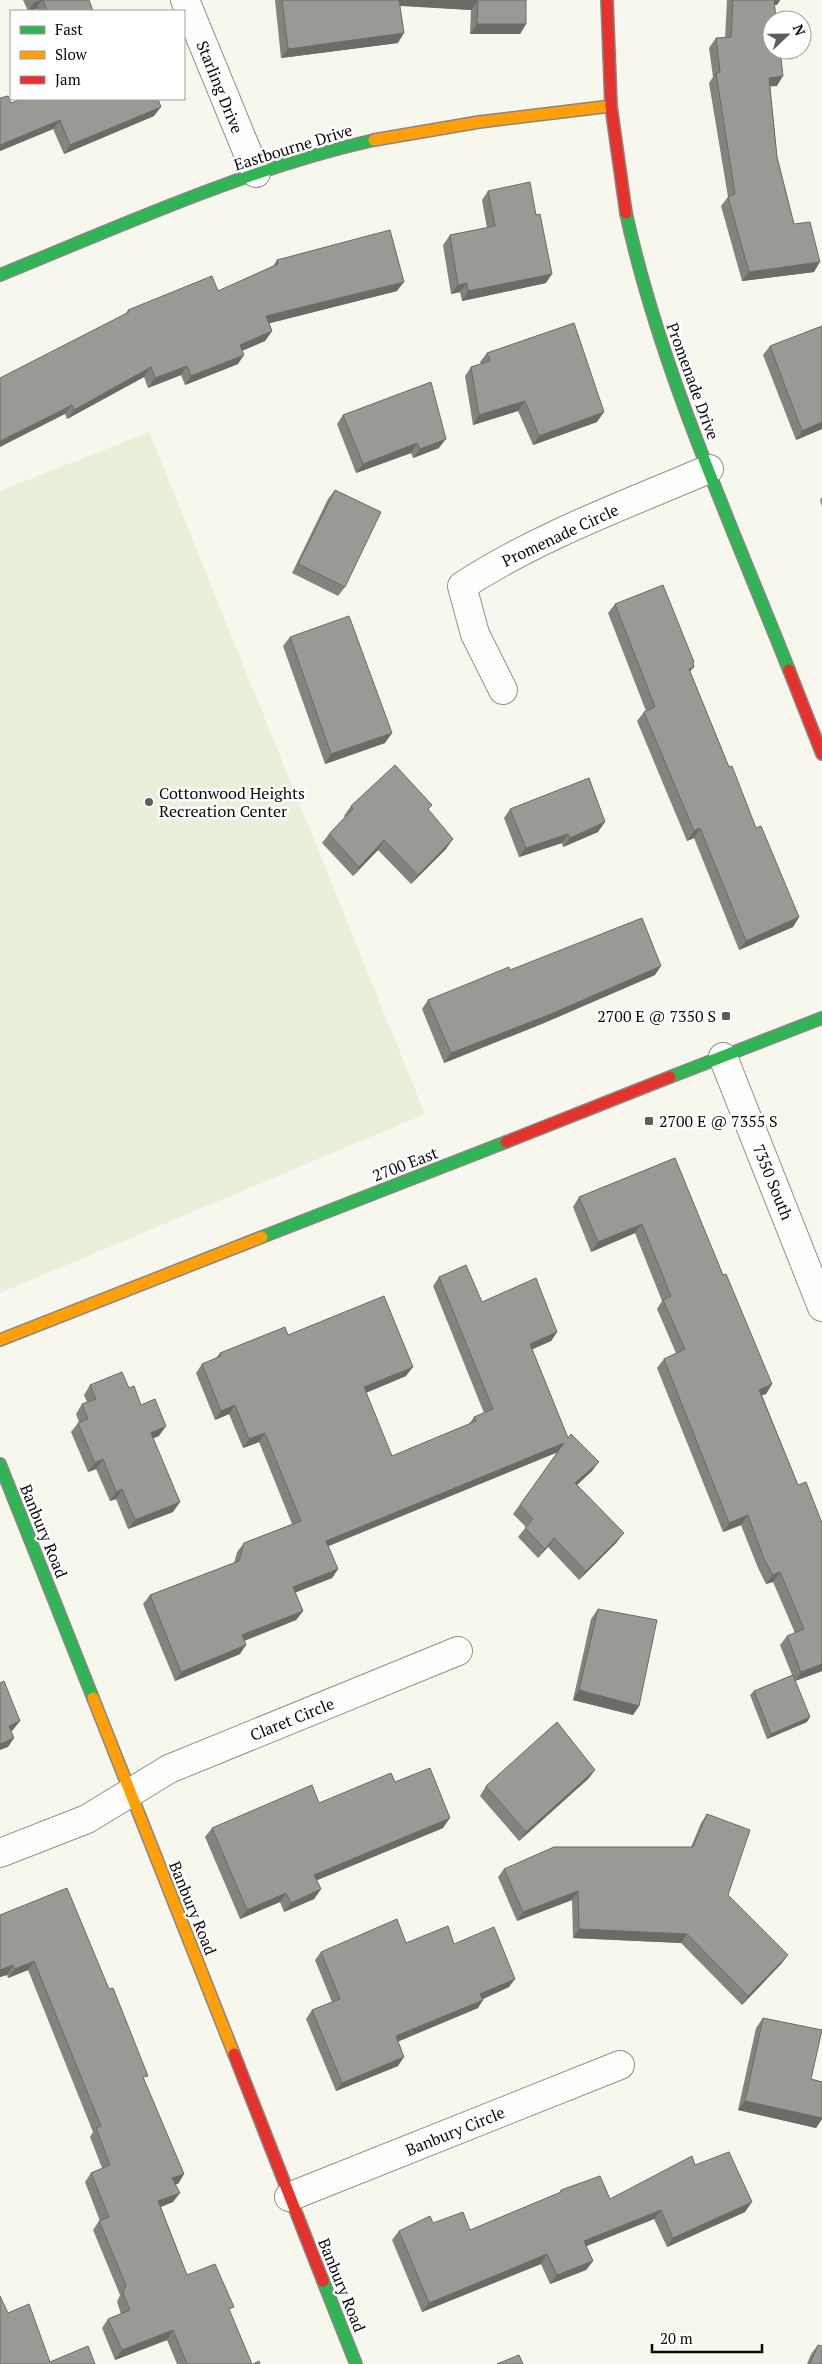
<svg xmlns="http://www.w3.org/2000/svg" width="822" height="2364" viewBox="0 0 822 2364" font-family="'PT Serif',serif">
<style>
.pitch{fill:#e8f0d9}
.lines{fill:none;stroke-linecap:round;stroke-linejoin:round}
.street-casing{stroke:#91918c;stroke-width:30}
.fast-casing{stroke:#888783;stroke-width:14}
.slow-casing{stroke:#888783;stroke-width:14}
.jam-casing{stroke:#888783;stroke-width:14}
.street{stroke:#fefefc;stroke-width:28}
.fast{stroke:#30b455;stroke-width:11}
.slow{stroke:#ff9f0a;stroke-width:11}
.jam{stroke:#e5322d;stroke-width:11}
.wall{fill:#84847e}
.shaded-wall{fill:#6c6b67}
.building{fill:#9a9993;stroke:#6c6b67}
.poi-dot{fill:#5d5d59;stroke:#fff;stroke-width:2}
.labels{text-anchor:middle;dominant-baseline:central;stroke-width:5;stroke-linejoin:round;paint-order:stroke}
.street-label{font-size:16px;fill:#0a0a0a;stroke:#fff}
.poi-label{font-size:16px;fill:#0a0a0a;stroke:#fff;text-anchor:start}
</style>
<rect width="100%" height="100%" fill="#f8f7ed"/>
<path class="pitch" d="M149 432 425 1114 0 1293V491Z"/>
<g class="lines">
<defs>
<path id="street" d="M185 0 256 173
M503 690 475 634 462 586C539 536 625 505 709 469
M723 1057 822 1307
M0 1853 87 1819 169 1769 458 1651
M289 2197 620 2065"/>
<path id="fast" d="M626 213C660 369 730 521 789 670
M0 275C123 225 245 169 374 140
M670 1077 822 1018
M262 1237 506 1142
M0 1464 93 1698
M323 2281 356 2364"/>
<path id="slow" d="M374 140 479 122 611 106
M0 1340 262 1237
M93 1698 234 2054"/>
<path id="jam" d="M607 0 611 106 626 213
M789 670 822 754
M506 1142 670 1077
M234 2054 323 2281"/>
</defs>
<use href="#street" class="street-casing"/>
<use href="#fast" class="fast-casing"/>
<use href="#slow" class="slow-casing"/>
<use href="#jam" class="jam-casing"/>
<use href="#street" class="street"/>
<use href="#fast" class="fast"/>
<use href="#slow" class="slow"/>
<use href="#jam" class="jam"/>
</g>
<path class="wall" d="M23 0H89L93 11H37L36 9 28 11Z
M275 0H526V24L520 34H470L471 10 400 6 398 43 281 58Z
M727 0H780L777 5H775L777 86H770L777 157 794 224 814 272 742 281 721 206 728 197 709 83 713 77 709 48 716 38H725Z
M0 98 11 103 154 116 64 154 53 129 0 151Z
M488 191 546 283 462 301 460 292 451 294 443 245 450 235 487 228 482 200Z
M277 260 397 291 269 323 272 331 265 341 242 351 238 364 185 385 181 375 148 388 144 377 67 419 65 414 128 310 218 291 273 266Z
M822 326V429L796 440 763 355 770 346Z
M487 353 597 422 533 445 518 411 473 425 465 376 471 367 481 364 480 362Z
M343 415 439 448 413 458 411 453 356 473 337 424Z
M335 490 345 587 338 596 292 573 328 499Z
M822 497V507L820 500Z
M615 604 693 664 694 667 690 672 729 767 756 828 799 917 793 927 739 950 694 838 687 841 637 721 644 712 646 711 608 613Z
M290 637 385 743 325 764 283 646Z
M351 806 446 849 411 884 378 850 353 876 322 843 329 834 345 817 344 816Z
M510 809 598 832 563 847 562 843 519 857 504 818Z
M510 970 655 975 544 1023 444 1063 422 1009 428 1000Z
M675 1158 723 1275 772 1384 766 1394 762 1395 798 1485 822 1523V1671L795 1681 807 1722 767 1739 750 1695 754 1691 792 1675 780 1645 787 1636 795 1633 773 1582 766 1584 758 1568 741 1525 723 1532 657 1368 664 1359 676 1353 657 1309 662 1301 635 1233 591 1252 573 1207 579 1197Z
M439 1277 482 1302 557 1332 551 1341 532 1349 568 1438 592 1471 577 1485 617 1542 579 1580 548 1547 538 1558 518 1537 526 1527 513 1514 558 1452 328 1546 338 1569 332 1578 295 1592 303 1611 296 1620 244 1641 240 1654 175 1681 143 1604 150 1595 234 1563 237 1552 244 1543 292 1524 259 1442 243 1448 229 1414 215 1420 196 1373 202 1364 216 1358 220 1353 288 1335 406 1376 366 1393 392 1456 469 1424 474 1417 484 1413 433 1286Z
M90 1385 129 1388 141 1405 159 1436 153 1438 173 1512 128 1529 116 1499 110 1501 96 1469 88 1472 71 1432 78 1423 79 1422 76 1414 82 1404 87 1402 84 1395Z
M598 1609 639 1706 633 1715 573 1700 591 1619Z
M595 1770 588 1779 519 1841 480 1796 486 1786Z
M395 1782 443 1828 317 1880 321 1889 314 1899 284 1912 280 1902 240 1919 205 1837 212 1828 319 1803Z
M707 1814 728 1895 782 1963 742 2005 681 1943 573 1938 572 1900 517 1921 498 1877 504 1869 691 1847 701 1823Z
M0 1915 144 2081 184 2174 178 2184H175L173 2202 161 2207 187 2275 230 2312 252 2364H177L167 2340 115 2360 102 2328 108 2319 121 2314 117 2302 120 2295 93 2230 99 2221H100L85 2182 91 2173 102 2168 90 2137 93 2132 28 1970 8 1978 7 1975 0 1977Z
M406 1943 454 1944 509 1987 483 1999 478 2008 398 2041V2066L336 2091 306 2019 312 2010 332 2002 315 1960 321 1952Z
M763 2018 811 2079 822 2082V2119L816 2128 738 2110 756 2028Z
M695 2165 745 2212 667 2247 654 2219 586 2246 593 2261 586 2270 550 2284 541 2264 422 2312 392 2240 399 2231 433 2223 470 2230 559 2193 561 2190 610 2199Z
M818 2345 822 2364H807L811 2354Z"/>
<path class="shaded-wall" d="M41 0H42L36 9 28 11 34 2Z
M396 0H464L478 1 471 10 392 5Z
M770 0H780L777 5 767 4Z
M477 24H526L520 34H470Z
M404 33 398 43 281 58 288 49Z
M783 76 777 86 762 87 769 78Z
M161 107 154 116 64 154 70 145Z
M60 120 53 129 0 151V145Z
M820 262 814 272 742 281 749 272Z
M552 274 546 283 462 301 468 291Z
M404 282 397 291 259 326 266 316Z
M467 283 460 292 451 294 458 285Z
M272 331 265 341 234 354 240 345Z
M244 355 238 364 185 385 191 376Z
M187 366 181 375 148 388 155 378Z
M151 367 144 377 67 419 74 410Z
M525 401 518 411 473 425 479 415Z
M72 405 65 414 0 447V441Z
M604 412 597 422 533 445 539 436Z
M822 422V429L796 440 802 431Z
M446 439 439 448 413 458 420 449Z
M417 443 411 453 356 473 363 464Z
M392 733 385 743 325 764 331 754Z
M605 822 598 832 563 847 570 838Z
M700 828 694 838 687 841 694 831Z
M568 834 562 843 519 857 526 848Z
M453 839 446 849 411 884 418 875Z
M384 840 378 850 353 876 359 867Z
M799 917 793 927 739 950 746 941Z
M661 966 655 975 544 1023 444 1063 451 1053Z
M642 1224 635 1233 591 1252 598 1242Z
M557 1332 551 1341 524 1353 530 1344Z
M413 1367 406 1376 358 1396 364 1387Z
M772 1384 766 1394 753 1399 759 1390Z
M235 1405 229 1414 215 1420 221 1411Z
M166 1426 159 1436 144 1442 151 1433Z
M265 1433 259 1442 243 1448 249 1439Z
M564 1443 558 1452 319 1550 326 1541Z
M103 1459 96 1469 88 1472 95 1463Z
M599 1462 592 1471 569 1492 575 1483Z
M122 1489 116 1499 110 1501 116 1492Z
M180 1502 173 1512 128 1529 135 1520Z
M748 1515 741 1525 723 1532 729 1523Z
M624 1533 617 1542 579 1580 586 1571Z
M554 1538 548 1547 538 1558 545 1549Z
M338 1569 332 1578 287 1596 293 1587Z
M780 1572 773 1582 766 1584 773 1575Z
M303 1611 296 1620 236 1644 242 1635Z
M246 1645 240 1654 175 1681 181 1672Z
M822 1664V1671L795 1681 801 1672Z
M579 1690 639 1706 633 1715 573 1700Z
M810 1717 807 1722 767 1739 771 1734Z
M20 1721 13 1730 3 1735 9 1726Z
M14 1738 8 1747 0 1750V1744Z
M595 1770 588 1779 519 1841 526 1832Z
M450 1818 443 1828 308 1884 314 1875Z
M321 1889 314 1899 284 1912 291 1903Z
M578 1891 572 1900 517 1921 523 1912Z
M286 1893 280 1902 240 1919 247 1910Z
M579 1929 687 1934 681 1943 573 1938Z
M788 1955 782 1963 742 2005 748 1996Z
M34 1961 28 1970 8 1978 15 1969Z
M13 1965 7 1975 0 1977V1970Z
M515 1979 509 1987 474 2003 480 1994Z
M483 2000 478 2008 390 2045 396 2036Z
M404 2057 398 2066 336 2091 342 2083Z
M745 2101 822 2118V2119L816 2128 738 2110Z
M184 2174 178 2184 166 2187 172 2178Z
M180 2193 173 2202 152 2210 158 2201Z
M752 2202 745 2212 667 2247 673 2238Z
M661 2210 654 2219 577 2250 584 2241Z
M547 2254 541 2264 422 2312 429 2303Z
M593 2261 586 2270 550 2284 557 2275Z
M173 2330 167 2340 115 2360 122 2350Z"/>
<path class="building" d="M43 0H89L93 11H57V10L53 11H47Z
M282 0H399L404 33 288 49Z
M464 0H526V24H477L478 1Z
M733 0H774L776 20H772V50H780L783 76 769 78 777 157 794 224 810 222 820 262 749 272 728 197 735 194 716 73 720 72 716 38 731 37Z
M8 96 11 103 22 99H158L161 107 70 145 60 120 0 145V98Z
M530 182 536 215 540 214 552 274 468 291 467 283 458 285 450 235 495 226 488 191Z
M390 230 404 282 266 316 272 331 240 345 244 355 191 376 187 366 155 378 151 367 74 410 72 405 0 441V378L129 312 128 310 212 276 218 291 278 264 277 260Z
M574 323 604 412 539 436 525 401 479 415 471 367 490 361 487 353Z
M822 326V422L802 431 770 346Z
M431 382 446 439 420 449 417 443 363 464 343 415Z
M335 490 381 512 345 587 298 564Z
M663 585 694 662 693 663 694 667 689 669 729 767 732 766 756 828 761 826 799 917 746 941 700 828 694 831 644 712 655 707 615 604Z
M349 616 392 733 331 754 290 637Z
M395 765 432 805 428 809 453 839 418 875 384 840 359 867 329 834 353 809 351 806Z
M589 778 605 822 570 838 568 834 526 848 510 809Z
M642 918 661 966 551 1014 451 1053 428 1000 509 967 510 970Z
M675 1158 723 1275 726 1274 772 1384 759 1390 798 1485 806 1482 822 1523V1664L801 1672 787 1636 804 1629 780 1572 773 1575 764 1559 748 1515 729 1523 664 1359 685 1349 663 1300 671 1296 642 1224 598 1242 579 1197Z
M466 1265 482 1302 536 1278 557 1332 530 1344 568 1438 571 1434 599 1462 575 1483 624 1533 586 1571 554 1538 545 1549 525 1528 533 1519 520 1505 564 1443 326 1541 338 1569 293 1587 303 1611 242 1635 246 1645 181 1672 150 1595 239 1561 244 1543 301 1521 265 1433 249 1439 235 1405 221 1411 202 1364 221 1356 220 1353 285 1327 288 1335 384 1296 413 1367 364 1387 392 1456 476 1421 474 1417 493 1409 439 1277Z
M122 1372 129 1388 134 1386 141 1405 155 1399 166 1426 151 1433 180 1502 135 1520 122 1489 116 1492 103 1459 95 1463 78 1423 88 1419 82 1404 96 1399 90 1385Z
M598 1609 657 1620 639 1706 579 1690Z
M793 1675 810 1717 771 1734 754 1691Z
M4 1681 20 1721 9 1726 14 1738 0 1744V1683Z
M557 1722 595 1770 526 1832 486 1786Z
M430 1768 450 1818 314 1875 321 1889 291 1903 286 1893 247 1910 212 1828 312 1785 319 1803 391 1773 395 1782Z
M707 1814 750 1830 728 1895 788 1955 748 1996 687 1934 579 1929 578 1891 523 1912 504 1869 554 1847H693Z
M67 1888 109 1989 113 1988 148 2076 143 2077 184 2174 172 2178 180 2193 158 2201 187 2275 215 2264 234 2307 229 2309 252 2364H187L173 2330 122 2350 108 2319 130 2310 123 2293 126 2285 99 2221 109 2217 91 2173 110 2165 96 2128 101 2126 34 1961 15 1969 13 1965 0 1970V1915Z
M397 1919 406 1943 448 1926 454 1944 494 1927 515 1979 480 1994 483 2000 396 2036 404 2057 342 2083 312 2010 340 1999 321 1952Z
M763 2018 822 2030 811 2079 822 2082V2118L745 2101Z
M729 2152 752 2202 673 2238 661 2210 584 2241 593 2261 557 2275 547 2254 429 2303 399 2231 430 2216 433 2223 463 2212 470 2230 561 2192V2190L600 2176 610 2199 692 2156 695 2165Z
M0 2296 8 2313 29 2304 50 2362 88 2346 95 2364H0Z
M818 2345 822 2346V2364H810Z
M519 2355 523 2364H497Z
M259 2361 260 2364H253Z"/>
<g class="poi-dot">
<circle cx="149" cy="802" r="5"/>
<rect x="721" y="1011" width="10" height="10" rx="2.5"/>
<rect x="644" y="1116" width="10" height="10" rx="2.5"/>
</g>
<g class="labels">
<g class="street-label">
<text transform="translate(220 87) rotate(68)">Starling Drive</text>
<text transform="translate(293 147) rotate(-17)">Eastbourne Drive</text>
<text transform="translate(693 381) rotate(70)">Promenade Drive</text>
<text transform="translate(560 535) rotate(-25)">Promenade Circle</text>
<text transform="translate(405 1164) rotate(-21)">2700 East</text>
<text transform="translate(773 1182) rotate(68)">7350 South</text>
<text transform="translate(44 1531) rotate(68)">Banbury Road</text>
<text transform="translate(292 1719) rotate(-22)">Claret Circle</text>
<text transform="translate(193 1908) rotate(68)">Banbury Road</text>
<text transform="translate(455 2131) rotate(-22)">Banbury Circle</text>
<text transform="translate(342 2285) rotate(68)">Banbury Road</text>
</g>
<g class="poi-label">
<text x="159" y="793">Cottonwood Heights<tspan x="159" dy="18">Recreation Center</tspan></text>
<text x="716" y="1016" text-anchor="end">2700 E @ 7350 S</text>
<text x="659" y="1121">2700 E @ 7355 S</text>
</g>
</g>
<rect x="10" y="10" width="175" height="90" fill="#ffffff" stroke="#9d9d9d"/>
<rect x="20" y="26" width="25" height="8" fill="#30b455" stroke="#9d9d9d"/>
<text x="55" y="35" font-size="15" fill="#0a0a0a">Fast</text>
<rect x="20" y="51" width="25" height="8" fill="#ff9f0a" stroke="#9d9d9d"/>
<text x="55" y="60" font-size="15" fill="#0a0a0a">Slow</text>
<rect x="20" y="76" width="25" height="8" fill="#e5322d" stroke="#9d9d9d"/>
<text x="55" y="85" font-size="15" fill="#0a0a0a">Jam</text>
<g transform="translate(787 35) rotate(68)"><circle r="24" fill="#ffffff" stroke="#9d9d9d"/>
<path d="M0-4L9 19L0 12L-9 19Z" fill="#5d5d59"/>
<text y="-8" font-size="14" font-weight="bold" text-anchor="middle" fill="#0a0a0a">N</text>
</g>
<path d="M652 2344v8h110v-8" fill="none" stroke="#0a0a0a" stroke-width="2.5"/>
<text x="660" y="2344" font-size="15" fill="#0a0a0a" stroke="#ffffff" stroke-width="4" paint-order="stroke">20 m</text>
</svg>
